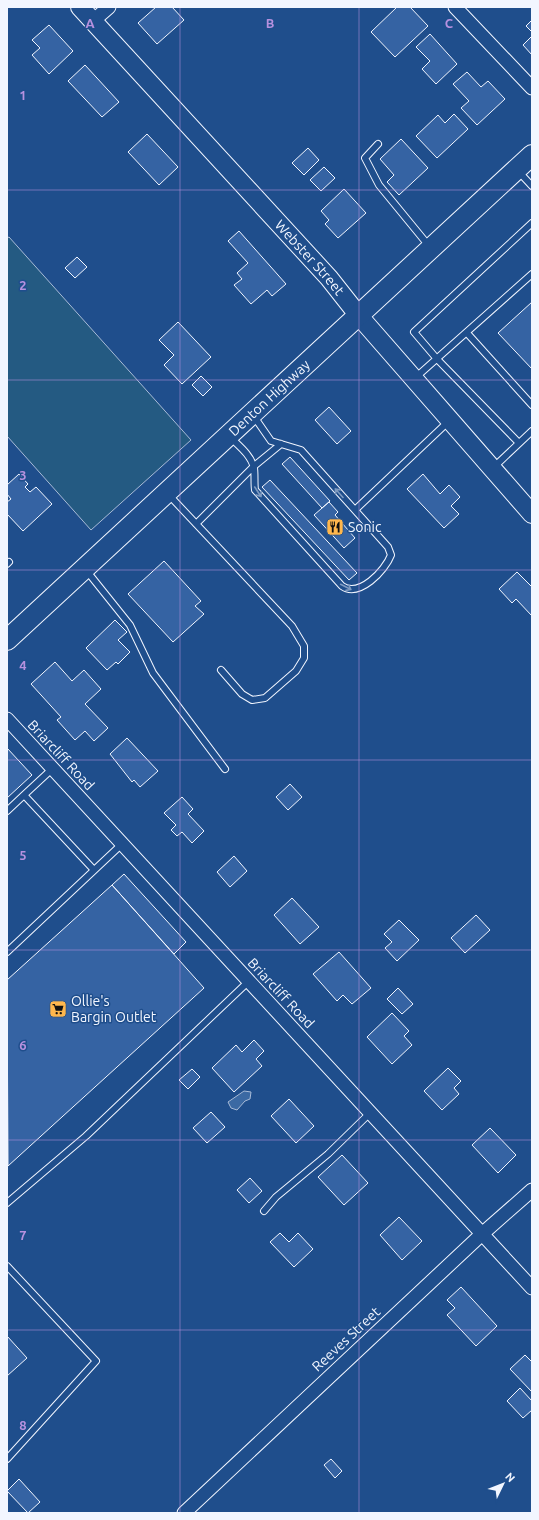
<svg xmlns="http://www.w3.org/2000/svg" width="539" height="1520" viewBox="0 0 539 1520" font-family="Ubuntu,sans-serif">
<style>
.green{fill:#245a82;stroke:#a8bbd7}
.water{fill:#3b69a3;stroke:#a8bbd7}
.building{fill:#3563a3;stroke:#f2f6ff}
.lines{fill:none;stroke-linecap:round;stroke-linejoin:round}
.lane-casing{stroke:#f2f6ff;stroke-width:8}
.street-casing{stroke:#f2f6ff;stroke-width:15}
.secondary-casing{stroke:#f2f6ff;stroke-width:20}
.primary-casing{stroke:#f2f6ff;stroke-width:22}
.lane{stroke:#1f4e8c;stroke-width:6}
.street{stroke:#1f4e8c;stroke-width:13}
.secondary{stroke:#1f4e8c;stroke-width:18}
.primary{stroke:#1f4e8c;stroke-width:20}
.oneway{stroke:#7e9ac0}
.grid{fill:none;stroke:#b691df;stroke-width:1;stroke-opacity:0.55}
.labels{text-anchor:middle;dominant-baseline:central;stroke-width:3;stroke-linejoin:round;paint-order:stroke}
.street-label{font-size:14px;fill:#f2f6ff;stroke:#1f4e8c}
.poi-label{font-size:14px;fill:#f2f6ff;stroke:#1f4e8c;text-anchor:start}
.grid-label{font-size:13px;text-anchor:middle;font-weight:bold;fill:#b691df;stroke:#1f4e8c;stroke-width:3;stroke-linejoin:round;paint-order:stroke}
</style>
<rect width="100%" height="100%" fill="#1f4e8c"/>
<path class="green" d="M9 237 191 440 91 530 7 436V238Z"/>
<path class="water" d="M244 1091 251 1092 250 1099 245 1101 237 1110 231 1108 228 1102Z"/>
<path class="building" d="M156 7H172L184 20 157 44 138 23Z
M397 7H410L428 26 395 57 371 32Z
M532 20V32L526 26Z
M49 25 73 51 49 74 32 55 40 48 32 40Z
M430 34 457 64 436 84 422 69 430 61 416 47Z
M532 36V55L523 45Z
M85 65 119 102 102 117 68 81Z
M467 72 481 87 488 81 505 99 477 125 461 108 469 101 453 84Z
M454 114 468 129 437 158 416 136 438 115 445 123Z
M147 134 178 167 159 185 128 152Z
M401 139 428 168 399 195 387 182 394 175 380 159Z
M308 148 319 160 304 175 292 163Z
M324 167 335 178 321 191 310 180Z
M344 189 366 213 338 238 325 224 329 220 321 211Z
M239 231 286 284 272 296 267 290 251 304 234 285 242 279 237 273 248 263 228 241Z
M77 257 87 267 75 278 65 268Z
M532 302V369L498 333Z
M178 322 211 357 182 384 164 365 174 355 159 340Z
M201 376 212 387 203 396 192 385Z
M329 407 351 431 337 444 315 420Z
M290 457 330 501 322 508 282 464Z
M19 474 28 484 25 487 30 492 36 487 52 504 23 531 7 514V502L11 499 7 494V485Z
M423 474 440 494 449 485 460 497 451 506 459 514 444 528 407 489Z
M270 480 357 573 349 580 262 487Z
M329 502 338 512 335 515 355 538 344 548 314 515Z
M164 561 201 601 195 606 204 614 173 642 128 594Z
M517 572 532 587V616L516 599 512 603 499 589Z
M115 620 127 632 118 640 130 652 118 664 116 662 107 670 86 648Z
M55 662 72 681 84 670 101 689 85 704 108 728 94 741 85 731 75 740 57 720 61 717 31 684Z
M127 738 158 771 140 787 134 780 132 782 110 754Z
M7 748 32 775 7 798Z
M290 784 302 797 288 810 276 797Z
M182 797 193 809 188 814 204 831 192 843 182 832 177 836 171 830 176 825 164 813Z
M234 856 247 871 230 887 217 872Z
M124 874 186 942 174 954 112 885Z
M112 885 204 988 8 1166 7 980Z
M292 898 319 927 300 944 274 915Z
M476 915 490 930 465 953 451 938Z
M399 920 419 940 397 961 385 948 392 942 384 934Z
M339 952 371 988 352 1004 343 995 337 1001 313 974Z
M398 988 413 1004 402 1014 387 999Z
M392 1013 409 1031 404 1036 412 1045 392 1064 367 1037Z
M254 1040 264 1051 256 1059 262 1066 234 1092 212 1068 236 1045 242 1052Z
M448 1068 461 1081 454 1088 459 1094 442 1110 424 1091Z
M192 1069 200 1077 188 1089 179 1080Z
M289 1099 314 1126 296 1143 271 1116Z
M211 1112 225 1127 207 1143 193 1128Z
M490 1128 516 1155 498 1173 472 1145Z
M342 1155 368 1183 344 1205 318 1177Z
M250 1178 262 1191 249 1203 237 1190Z
M399 1217 422 1241 402 1260 380 1235Z
M280 1233 289 1242 298 1233 313 1249 294 1267 270 1242Z
M461 1287 497 1326 476 1346 447 1315 455 1308 447 1300Z
M7 1336 27 1358 7 1376Z
M525 1355 532 1362V1392L510 1369Z
M520 1388 532 1401V1410L523 1418 507 1401Z
M331 1459 342 1471 335 1478 324 1465Z
M19 1479 40 1502 28 1513 7 1491Z"/>
<g class="lines">
<defs>
<path id="lane" d="M378 144 365 158 379 185 429 246
M519 172 532 186
M467 333 532 405
M415 378 532 274
M230 437C239 446 251 455 254 468 255 475 254 483 255 490L342 586C359 598 385 571 391 555L388 547 301 450 271 441 253 415
M519 443 437 359 414 332 532 223
M494 467 532 431
M168 494 292 626 304 646V658L296 671 265 698 252 700 242 694 221 670
M355 510 449 421
M196 524 253 467 281 444
M7 564 9 562
M86 570 130 625 153 673 225 769
M52 769 24 795 94 870
M7 811 24 795
M7 952 122 844
M7 1203 86 1136 249 981
M264 1211 276 1197 328 1154 370 1113
M7 1266 96 1361 7 1459"/>
<path id="street" d="M455 7 532 88
M93 21 109 7
M7 719 532 1288
M184 1513 482 1234 532 1190"/>
<g id="secondary">
<path id="s1" d="M80 7 329 278 359 316 532 514"/>
</g>
<g id="primary">
<path id="s2" d="M7 640 532 155"/>
</g>
</defs>
<use href="#lane" class="lane-casing"/>
<use href="#street" class="street-casing"/>
<use href="#secondary" class="secondary-casing"/>
<use href="#primary" class="primary-casing"/>
<use href="#lane" class="lane"/>
<use href="#street" class="street"/>
<use href="#secondary" class="secondary"/>
<use href="#primary" class="primary"/>
</g>
<defs><path id="oneway-shaft" d="M-6 0H5M1.5-3L5.5 0L1.5 3" fill="none" stroke-width="1.6" stroke-linecap="round" stroke-linejoin="round"/></defs>
<g class="oneway">
<use href="#oneway-shaft" transform="translate(258 492) rotate(57)"/>
<use href="#oneway-shaft" transform="translate(339 493) rotate(-132)"/>
<use href="#oneway-shaft" transform="translate(346 587) rotate(27)"/>
</g>
<path class="grid" d="M180 7V1513M359 7V1513M7 190H532M7 380H532M7 570H532M7 760H532M7 950H532M7 1140H532M7 1330H532"/>
<defs>
<symbol id="restaurant-square" viewBox="-11 -11 22 22"><rect x="-9" y="-9" width="18" height="18" rx="4" fill="#ffb74d" stroke="#1f4e8c"/><path d="M-5-6h1v4h1v-4h1v4h1v-4h1v5L-1.5 .5V6h-2V.5L-5-1ZM5-6V6H3V1.5H1.5Q1.5-4 5-6Z" fill="#111"/></symbol>
<symbol id="supermarket-square" viewBox="-11 -11 22 22"><rect x="-9" y="-9" width="18" height="18" rx="4" fill="#ffb74d" stroke="#1f4e8c"/><path d="M-6-5.5h2.5l.6 2H6L4.5 2H-2.5L-4.4-4H-6ZM-1.5 3.2a1.3 1.3 0 1 0 .1 0ZM3 3.2a1.3 1.3 0 1 0 .1 0Z" fill="#111"/></symbol>
</defs>
<g fill-rule="evenodd">
<use href="#restaurant-square" x="325" y="517" width="20" height="20"/>
<use href="#supermarket-square" x="48" y="999" width="20" height="20"/>
</g>
<g class="labels">
<g class="street-label">
<text stroke="none"><textPath href="#s1" startOffset="340">Webster Street</textPath></text>
<text stroke="none"><textPath href="#s2" startOffset="357">Denton Highway</textPath></text>
<text transform="translate(61 755) rotate(47)">Briarcliff Road</text>
<text transform="translate(281 993) rotate(47)">Briarcliff Road</text>
<text transform="translate(346 1339) rotate(-43)">Reeves Street</text>
</g>
<g class="poi-label">
<text x="348" y="527">Sonic</text>
<text x="71" y="1001">Ollie's<tspan x="71" dy="16">Bargin Outlet</tspan></text>
</g>
</g>
<g class="grid-label">
<text x="90" y="28">A</text>
<text x="270" y="28">B</text>
<text x="449" y="28">C</text>
<text x="23" y="100">1</text>
<text x="23" y="290">2</text>
<text x="23" y="480">3</text>
<text x="23" y="670">4</text>
<text x="23" y="860">5</text>
<text x="23" y="1050">6</text>
<text x="23" y="1240">7</text>
<text x="23" y="1430">8</text>
</g>
<rect width="539" height="1520" fill="none" stroke="#f2f6ff" stroke-width="16"/>
<g transform="translate(503 1484) rotate(47)" stroke="#1f4e8c" stroke-width="3" paint-order="stroke">
<path d="M0-3L7 15L0 10L-7 15Z" fill="#f2f6ff"/>
<text y="-6" font-size="11" font-weight="bold" text-anchor="middle" fill="#f2f6ff">N</text>
</g>
</svg>
